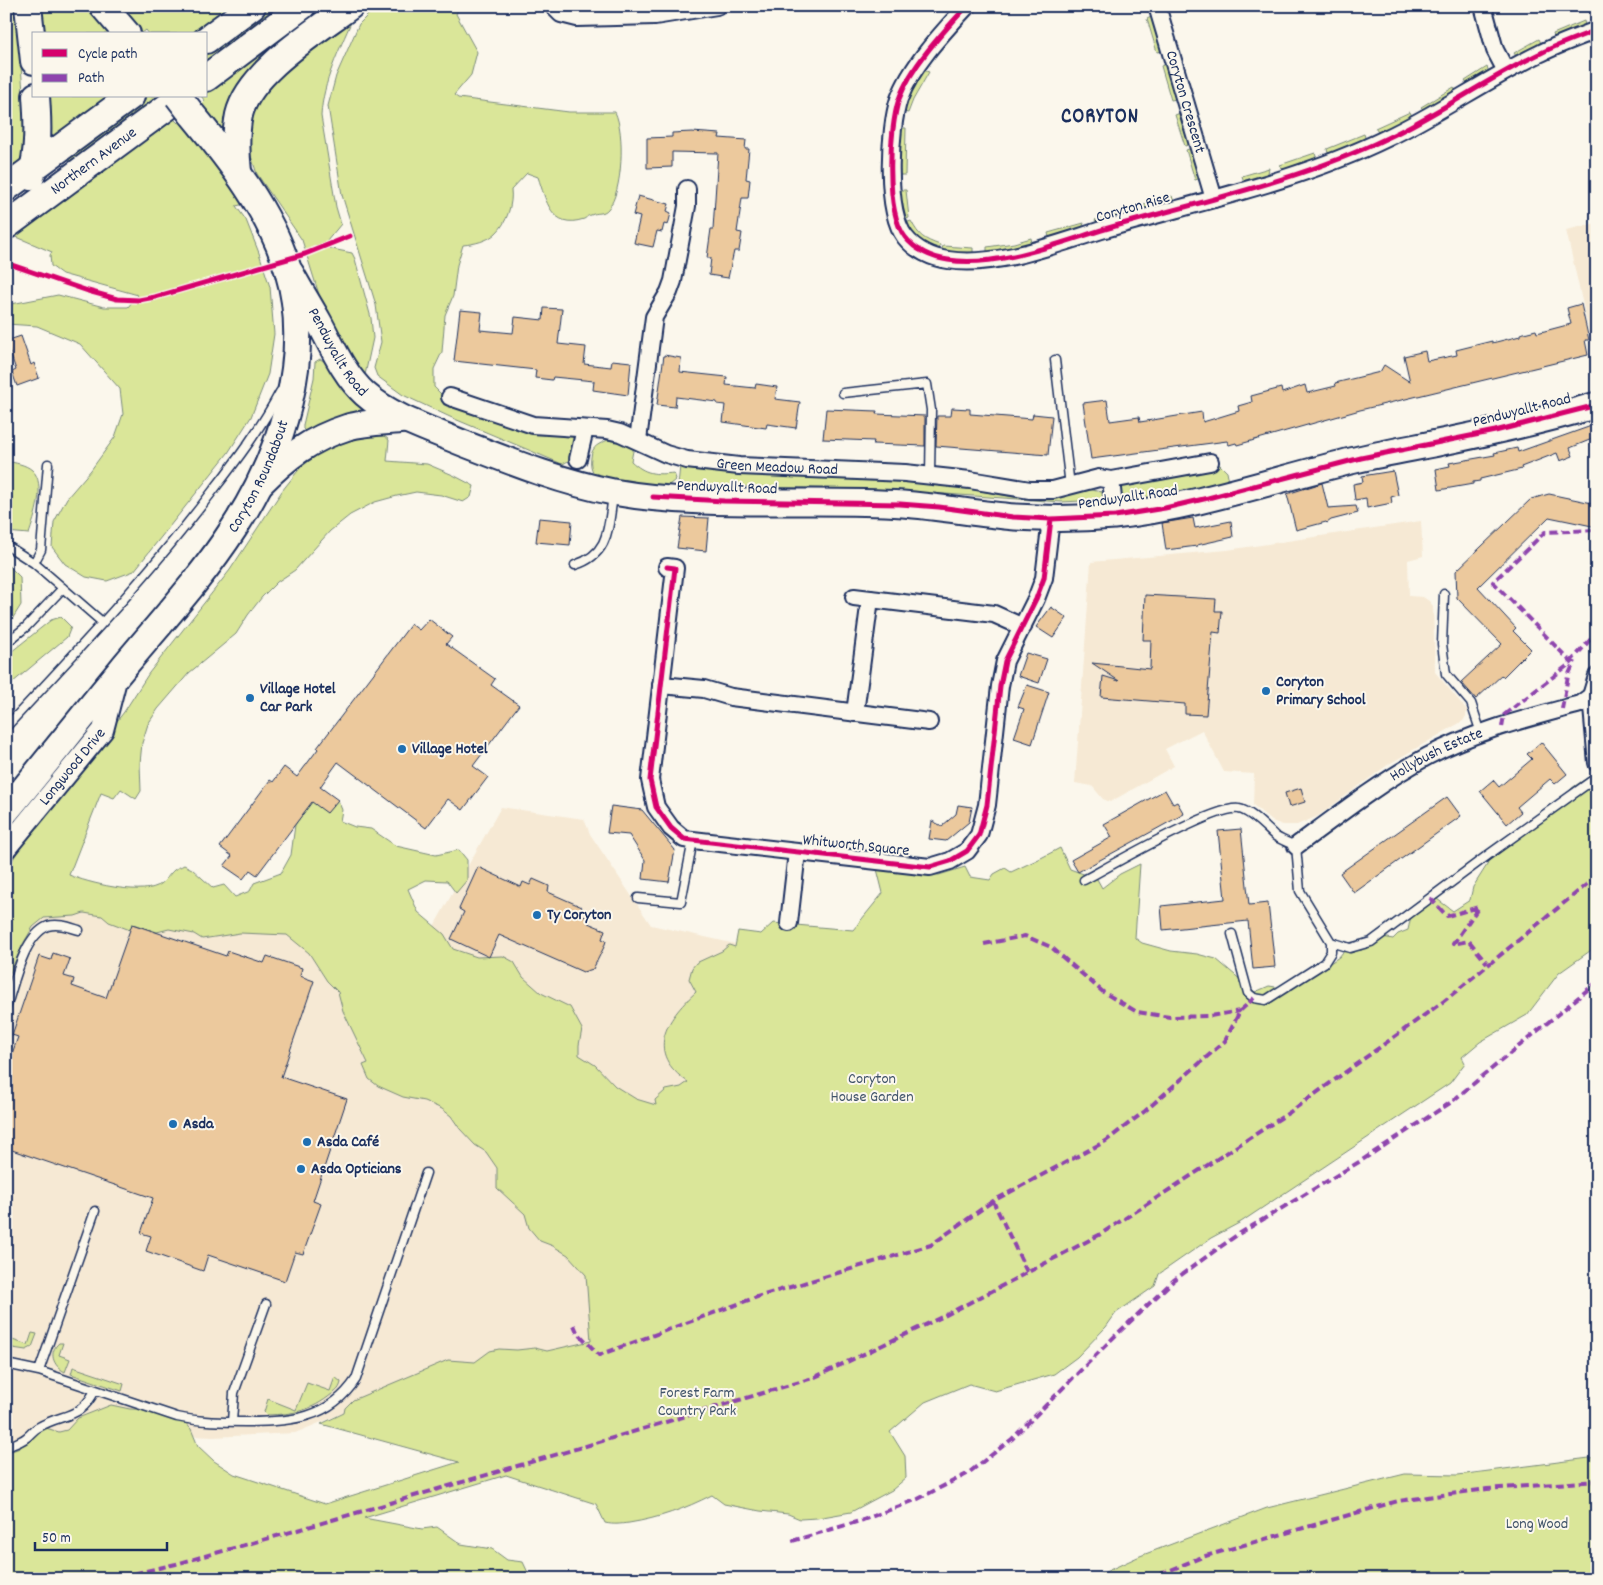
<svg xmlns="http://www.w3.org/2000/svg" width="1603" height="1585" viewBox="0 0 1603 1585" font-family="Dekko,sans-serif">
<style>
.built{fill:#f6e9d4}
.green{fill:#dae699;stroke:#7a8a7c}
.building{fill:#ecc99d;stroke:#1b2f5e}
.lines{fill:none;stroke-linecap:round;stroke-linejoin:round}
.service-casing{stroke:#1b2f5e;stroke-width:11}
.minor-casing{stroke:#1b2f5e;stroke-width:20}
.tertiary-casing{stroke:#1b2f5e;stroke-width:24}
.primary-casing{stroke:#1b2f5e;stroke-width:29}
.trunk-casing{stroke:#1b2f5e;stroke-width:30}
.service{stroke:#fbf7ec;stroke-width:8}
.minor{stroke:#fbf7ec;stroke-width:16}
.tertiary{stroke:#fbf7ec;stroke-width:20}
.primary{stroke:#fbf7ec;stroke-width:25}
.trunk{stroke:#fbf7ec;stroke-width:26}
.trunk-bridge-casing{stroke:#1b2f5e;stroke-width:30;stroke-linecap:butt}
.trunk-bridge{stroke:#fbf7ec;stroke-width:26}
.quiet{stroke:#8e44ad;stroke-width:4;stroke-dasharray:8 4;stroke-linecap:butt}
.cycleway-casing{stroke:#fbf7ec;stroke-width:8}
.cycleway{stroke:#d6006c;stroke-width:5}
.poi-dot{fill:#1f6fb2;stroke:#fbf7ec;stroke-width:2}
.labels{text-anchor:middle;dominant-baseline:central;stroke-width:4;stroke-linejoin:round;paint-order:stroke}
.street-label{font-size:16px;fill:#1b2f5e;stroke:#fbf7ec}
.poi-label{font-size:16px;font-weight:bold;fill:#1b2f5e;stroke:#fbf7ec;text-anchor:start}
.park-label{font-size:16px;fill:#41546a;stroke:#fbf7ec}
.district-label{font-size:21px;font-weight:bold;letter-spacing:1px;fill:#1b2f5e;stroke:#fbf7ec}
</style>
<rect width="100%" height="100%" fill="#fbf7ec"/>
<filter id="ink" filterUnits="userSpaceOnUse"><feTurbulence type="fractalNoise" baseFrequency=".02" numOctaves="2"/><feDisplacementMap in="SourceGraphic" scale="10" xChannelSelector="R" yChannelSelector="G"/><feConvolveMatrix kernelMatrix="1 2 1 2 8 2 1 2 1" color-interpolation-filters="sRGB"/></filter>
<g filter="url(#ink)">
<path class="built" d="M1597 223V367L1566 230Z
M1421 521 1423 556 1408 560 1409 596 1423 597 1429 601 1433 606 1435 672 1467 710 1466 716 1463 721 1389 764 1318 816 1297 825H1283L1272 821 1253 805 1254 774 1224 772 1202 730 1165 749 1174 766 1110 802 1103 799 1092 786 1075 783 1091 562 1227 550Z
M501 807 584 819 590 834 651 925 736 944 710 1085 668 1137 407 974Z
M29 888 283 929 309 945 436 1090 604 1261 595 1340 348 1411 295 1433 213 1437 114 1432 6 1467V946Z"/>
<path class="green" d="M6 6H15C21 57 25 107 25 159L6 176Z
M41 6H90L112 34H44Z
M120 6H235L198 34H149L146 30 142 33Z
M269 6H286L206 66V53Z
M317 6H331L249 69 252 73 225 135 200 106 205 101 201 96H206V91Z
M377 6H460L456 14 477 52 471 75 454 95 458 98 569 112H615C625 132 623 192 608 209 603 215 597 212 591 215 586 216 588 217 584 219 551 230 546 200 538 177L527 173 511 190C513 203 507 223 496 233 488 241 474 244 463 245L457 265 453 296 445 315 442 352 434 369V387L451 404 572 436 577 444C574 453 572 461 562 464L450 417 403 395 377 376 374 368 381 342 376 305 342 195 328 106 336 76 359 24Z
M562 6H648L645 9 577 12Z
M1151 17 1153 18 1162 51 1157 52 1147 19Z
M352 20C339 51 323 81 321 116L336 207 341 224 322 247 352 253 355 259 371 318 373 338 365 375 363 376 321 301 302 240 257 174 249 150V133L250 117 265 89 307 52Z
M1584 21 1585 26 1556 38 1554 37 1553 34Z
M1539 39 1541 43 1539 46 1519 57 1516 56 1514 53Z
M1166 64 1168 65 1177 96 1176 99 1171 100 1161 66Z
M1487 67 1489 72 1470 85 1467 84 1465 81Z
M923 70 929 72 913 100 908 113 904 112 905 102Z
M1454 87 1456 91 1455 94 1424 110 1421 107Z
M48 96H113L51 139Z
M147 96H155L159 101 74 164 65 157Z
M1410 112 1412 116 1411 118 1381 133 1378 132 1375 128Z
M1180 113 1182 115 1191 144 1185 146 1175 115Z
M172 117 178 123 183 119 245 204 236 206 246 220 259 253 270 287 274 334 268 374 251 417 228 453 134 571 107 581 86 577 65 564 52 547 54 522 67 498 91 470 115 437 123 414 120 389 80 344 37 326 6 324V305L58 295 104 307H128L138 295 62 274 51 266 50 255 52 252 12 235Z
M902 128H906L905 175H900L899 173 900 129Z
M1364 134 1365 137 1364 140 1331 153H1328L1327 149Z
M1192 148 1201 178 1195 180 1186 150Z
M1315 153 1316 157 1314 160 1285 170 1282 168 1280 165Z
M1269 168 1268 174 1244 182 1242 176Z
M901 190H906L909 218 904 220 900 192Z
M1172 196 1174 202 1146 211 1144 205Z
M1126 210 1127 216 1102 223H1097L1095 220Z
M911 221C919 236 923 239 940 245L939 252 915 239 905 223Z
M1084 223 1082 229 1053 238 1049 237 1048 233Z
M1031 238 1032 243 1015 248 987 252V247L1014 243Z
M943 246 973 248V253L941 252Z
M320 359 324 361 338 380 375 409 306 432 303 429V425L314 378 315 362Z
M382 434 389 440 387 461 427 464 453 475 474 486 471 497 463 502 441 495 416 492 397 496 375 502 350 515 330 531 295 570 277 582 262 597 248 615 236 634 189 673 158 709 148 724 142 743 140 763 141 791 136 799 121 789 114 798 101 793 69 875C88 883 138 895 157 886 165 883 168 875 174 870 176 868 181 867 184 865L192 869 213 888 224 885 235 897 250 891 254 883 281 873 291 855 295 825 307 808 294 797 338 800 342 810 340 821 355 827 371 829 396 846 436 855 459 850 467 860V880L456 893 447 881 426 880 408 889 418 912 444 934 453 949 477 957 503 956 514 962 523 977 541 993 570 1007 582 1029 579 1045V1055L595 1065 615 1086 636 1099 656 1105 655 1100 666 1090 681 1087 688 1082C645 1053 665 1020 696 992L689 979 692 968 696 963 722 951 729 945 735 947 738 931 761 934 773 923 853 930 883 893 877 869 939 875 965 867 970 877 990 880 994 874 1005 868 1011 872 1041 858 1060 848 1070 869 1097 879 1102 888 1120 874 1140 864 1135 938 1142 943 1171 951 1197 954 1216 959 1255 992 1269 986 1289 989 1299 984 1339 957 1343 952 1362 950 1372 935 1393 939 1398 934 1408 930C1413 907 1412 903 1437 899L1453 911 1470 900 1473 887 1487 865 1491 849 1501 840 1531 827 1551 814 1572 788 1597 771V946L1559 973 1527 1015 1480 1042 1462 1057 1465 1063 1450 1083 1241 1222 1211 1238 1159 1274 1155 1286 1116 1313 1106 1327 1077 1357 1054 1374 995 1391 969 1384 925 1402 890 1432 905 1456 906 1478 892 1490 851 1512 817 1518 800 1519 788 1514 760 1511 724 1504 712 1495C684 1509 660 1518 629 1523 620 1524 614 1525 605 1523L596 1504 506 1475 364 1518 422 1529 437 1527 461 1544 492 1549 507 1560 523 1562 531 1579H6V1453L20 1448 32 1435 46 1428 59 1432 67 1430 78 1418 111 1405 130 1409 163 1410 176 1412 191 1429 198 1446 214 1461 234 1474 325 1504 459 1462 321 1424 344 1413 345 1408 353 1400 448 1360 475 1362 490 1351 499 1349 517 1350 535 1348 547 1351 591 1341 586 1275 568 1255 553 1246 540 1241 529 1228 525 1214 497 1188V1168L486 1152 475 1145 460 1129 451 1116 442 1109 424 1101 403 1097 378 1086 369 1079 363 1065 368 1063 343 1011 338 992 327 981 309 953 287 935 240 933 202 939 194 934 169 929 157 932 133 924 130 930 109 922 102 916 84 913 75 916 44 918 33 927 23 944 6 981V870L22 845 124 712 149 673 230 570 282 491 301 467 329 446 350 436Z
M608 440 618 442 626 440 634 446 631 461C645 474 655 475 674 473L676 479C672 483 668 486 663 487 655 488 644 485 636 484 617 483 587 485 591 457 592 446 599 444 608 440Z
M6 461C15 463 25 464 32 470 47 483 34 519 29 534L6 532Z
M1220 465 1227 472 1229 482 1157 497 1147 501 1119 505 1120 486 1207 466Z
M680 466 916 480 1027 499 1054 498 1086 489 1102 492 1103 500 1061 502 887 490 678 485Z
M6 563 20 577 21 605 6 629Z
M61 617 71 627 67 637 6 688V656L51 620Z
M32 1333 37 1334 32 1347 26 1350 6 1347V1338L28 1345Z
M59 1343H63L59 1355 70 1359 65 1372C53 1366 48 1352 59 1343Z
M73 1367 124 1384 122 1391 71 1374Z
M335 1377 341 1382C340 1388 337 1391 332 1394 311 1411 294 1414 267 1415L264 1412 268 1399 296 1410 307 1383 330 1391Z
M1597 1457V1579H1090L1140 1556 1267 1508 1405 1474 1458 1475Z"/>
<path class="building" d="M692 132 720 134 719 138 746 140 745 149H749L746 179 750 180 748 198H742L737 232 742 233 739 251H734L728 278 709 275 711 258H707L711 229H713L718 153 672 152V167L647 168V138L672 137V133Z
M638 196 669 204 667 211 671 213 668 225 664 224 662 232 657 231 653 247 634 243 640 217 633 215Z
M1581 304 1589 340H1585L1588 355 1360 410 1237 445 1236 443 1229 445 1227 441 1091 459 1083 403 1107 400 1110 421 1139 417 1140 422 1202 412 1203 422 1239 411 1238 406 1252 402 1251 396 1281 388 1282 393 1305 385 1307 393 1336 386 1335 383 1380 372 1384 365 1410 382 1404 356 1425 351 1427 361 1457 355 1456 350 1492 341V343L1520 336V334L1536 330 1537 333 1571 324 1567 308Z
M544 308 562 309 558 344 586 347 584 364 611 367 612 360 631 362 628 395 593 390 594 381 553 377 552 380 535 378 536 370 454 361 460 310 482 312 480 330 513 333 515 317 543 320Z
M21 336 31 365 34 363 39 378 17 386 12 372 16 370 6 341Z
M664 355 681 358 680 372 727 377 726 385 755 388 756 384 777 387 775 399 800 402 796 428 767 424 766 428 723 422 725 405 717 404V402L676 397 675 407 657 405Z
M952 408 970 409V414L1032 419 1033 414 1052 416 1048 455 936 446 937 416H951Z
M826 409 877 411 876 414 925 416V446L873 444 874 441 823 439Z
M1597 424V437L1570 448 1573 456 1560 461 1557 453 1521 467 1522 469 1480 479V481L1473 482V484L1439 490 1436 469 1450 466 1449 463 1495 455 1494 453 1517 448 1518 452Z
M1393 471 1398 495 1391 497 1392 503 1367 508 1366 498 1355 500 1353 484 1363 482 1362 476Z
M1322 483 1328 508 1356 506 1358 513 1331 520 1327 523 1326 522 1296 530 1287 494Z
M1549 494 1597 504V527L1549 517 1478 587 1516 628 1513 631 1531 649 1503 677 1502 675 1476 699 1461 682 1502 644 1457 598 1456 571 1531 499Z
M682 517 709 518 706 551 677 548Z
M539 518 572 521 570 545 536 542Z
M1193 518 1195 528 1231 521 1233 537 1197 545V546L1166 550 1162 523Z
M1145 595 1216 599 1215 611H1222L1220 633 1213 632 1206 715 1185 714V704L1101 697 1103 676 1119 681 1092 663 1150 669 1151 640H1143Z
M1051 607 1067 618 1053 638 1036 627Z
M429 619 452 637 446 644 495 679 491 685 519 705 473 766 488 777 463 810 448 799 426 828 338 762 320 787 338 800 327 813 312 802 257 875 250 870 243 879 224 866 232 856 220 847 270 780 273 782 284 767 297 777 318 749 317 748 411 624 419 630Z
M1026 653 1047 659 1039 683 1018 676Z
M1027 685 1049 692 1032 744 1014 738 1024 709 1018 707Z
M1541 742 1567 774 1555 784 1550 779 1517 807 1521 812 1507 824 1480 791 1493 780 1499 787 1532 759 1527 754Z
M1301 788 1305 802 1289 807 1285 793Z
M1165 790 1173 804 1177 802 1184 814 1078 872 1071 860 1112 837 1104 824Z
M1447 797 1461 816 1354 893 1340 873Z
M958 805 972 807 969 822 946 841 929 839 932 821 942 826 956 814Z
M611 806 642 810 675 850 669 882 643 879 645 860 629 835 607 833Z
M1241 829 1249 905 1268 903 1275 967 1253 969 1248 921 1163 930 1161 906 1225 899 1218 831Z
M478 867 521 887 523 882 530 885 533 879 549 886 548 892 582 907 579 914 590 919 588 923 605 930 602 939 606 941 604 947 593 969 583 972 499 935 489 957 451 939 464 912 459 909Z
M132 924 226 956 228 951 264 963 267 956 302 968 300 976 314 981 281 1077 347 1099 313 1201 321 1204 303 1254 295 1252 285 1281 208 1255 203 1271 146 1251 151 1236 141 1233 153 1198 6 1148V1070L18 1037 12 1035 39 956 51 960 53 953 70 959 64 976 74 979 72 986 106 998Z"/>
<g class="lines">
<defs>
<path id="service" d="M1055 360 1070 486
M843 393 927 384 931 410 930 475
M6 545 34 563 102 622
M34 563 41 550 48 464
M575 565C610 554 608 527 613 496
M1444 594 1442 644 1446 674 1471 703 1481 733
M6 643 26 627 63 588
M6 727C77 651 149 575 212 492 237 460 261 428 280 392
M1084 880C1108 867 1217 804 1239 809 1251 811 1266 828 1275 836 1281 840 1289 843 1296 846L1300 891 1331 942V952L1324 963 1266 1000 1254 998 1248 993 1232 934
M638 898 681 902 693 840
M1331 942 1350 948 1371 942 1488 855 1597 777
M6 1008C14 985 23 936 48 926 58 923 69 927 79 930
M6 1364 39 1371 177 1417C200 1422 223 1422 246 1422 290 1422 330 1419 356 1379L426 1173
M39 1371 95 1211
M232 1422 234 1393 266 1304
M6 1447C14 1444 21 1442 27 1437 31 1434 34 1429 39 1427 62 1413 81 1420 95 1390"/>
<g id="minor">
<path d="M553 6 561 14 577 18 655 16 717 6"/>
<path d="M967 6C943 32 911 66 899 99 889 129 885 211 905 237 915 250 932 258 948 260 996 268 1059 243 1105 229 1198 202 1299 181 1387 138 1440 113 1488 78 1541 53 1559 44 1578 37 1597 30"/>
<path id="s1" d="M1157 6 1214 199"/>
<path d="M1483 6 1495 50 1506 71"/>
<path id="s2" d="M450 397 533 425 607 430 620 433 666 454 687 460 739 466 905 473 970 480 1030 490H1053L1099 478 1111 480 1210 462"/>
<path d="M638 440 654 317 669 292 673 281 687 206V189"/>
<path d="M578 459 585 429"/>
<path d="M1111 480 1115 516"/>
<path d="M667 567 675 568 650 780 656 807 671 828 684 839 930 867 950 861 967 851 979 835 987 805 1000 686 1005 661 1036 599 1044 578 1051 519"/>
<path d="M854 597 994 614 1023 627"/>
<path d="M1597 676 1591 696 1597 763"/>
<path d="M661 685 704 689 731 697 929 722"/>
<path d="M855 713 870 599"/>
<path id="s3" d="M1296 846C1338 815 1382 781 1428 756 1475 731 1529 718 1580 704L1591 696"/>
<path d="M789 923 797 852"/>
</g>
<g id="tertiary">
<path id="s4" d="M6 848 103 730 116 680"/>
</g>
<g id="primary">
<path id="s5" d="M291 273C300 290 310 306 319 322 332 346 344 375 365 394 392 418 432 430 465 444 514 463 562 482 613 492 708 509 807 498 903 504 941 507 978 514 1015 517 1048 519 1081 519 1114 516 1196 507 1276 479 1355 460 1387 452 1420 447 1452 440 1501 430 1549 419 1597 405"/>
<path d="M259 485C287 457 310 439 348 427 366 422 387 422 405 420"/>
</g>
<g id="trunk">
<path d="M28 6 34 61"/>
<path d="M103 6 127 34"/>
<path d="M206 40 252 6"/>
<path d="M206 78 302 6"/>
<path d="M238 172C236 153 235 134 239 115 249 72 315 32 350 6"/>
<path d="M31 177C39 151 38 123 36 96"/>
<path d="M6 188 131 96"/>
<path id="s6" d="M6 226 182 96"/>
<path id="s7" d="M6 811C45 764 82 717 121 670 159 624 201 579 234 528 281 456 314 356 288 270 271 212 229 159 191 113"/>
</g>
</defs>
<use href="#service" class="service-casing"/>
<use href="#minor" class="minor-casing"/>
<use href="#tertiary" class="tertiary-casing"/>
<use href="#primary" class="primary-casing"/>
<use href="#trunk" class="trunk-casing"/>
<use href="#service" class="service"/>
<use href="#minor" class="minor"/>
<use href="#tertiary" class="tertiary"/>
<use href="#primary" class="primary"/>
<use href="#trunk" class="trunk"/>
<defs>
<path id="trunk-bridge" d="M178 96 191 113"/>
</defs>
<use href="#trunk-bridge" class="trunk-bridge-casing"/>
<use href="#trunk-bridge" class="trunk-bridge"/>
<path class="quiet" d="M1573 664 1493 582 1545 532 1597 530
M1562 709 1568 676 1575 661
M1502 727 1504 715 1567 666 1597 632
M1430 898 1447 916 1479 907 1453 944 1469 941 1487 963
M984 944 1025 936 1051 947 1103 992 1137 1012 1170 1017 1210 1016 1240 1011
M1027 1272 993 1201 1106 1141 1145 1111 1225 1041 1240 1011 1254 998
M574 1325 577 1332 599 1355 757 1297 931 1245 993 1201
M792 1541 863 1520 918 1499 967 1474 1012 1439 1116 1335 1174 1280 1237 1235 1359 1162 1450 1103 1597 982
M111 1579 176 1564 284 1534 579 1448 813 1378 944 1316 1099 1235 1290 1112 1444 1001 1597 876
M1149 1579 1202 1557 1398 1501 1487 1489 1597 1481"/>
<defs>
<path id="cycleway" d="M967 6C943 32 911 66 899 99 889 129 885 211 905 237 915 250 932 258 948 260 996 268 1059 243 1105 229 1198 202 1299 181 1387 138 1440 113 1488 78 1541 53 1559 44 1578 37 1597 30
M6 263 88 291 117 299 139 300 155 297 305 254 350 236
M653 497 724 501 900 504 939 507 1013 517 1051 519 1115 516 1165 508 1208 498 1361 458 1495 431 1597 405
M667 567 675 568 650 780 656 807 671 828 684 839 930 867 950 861 967 851 979 835 987 805 1000 686 1005 661 1036 599 1044 578 1051 519"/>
</defs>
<use href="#cycleway" class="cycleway-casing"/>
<use href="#cycleway" class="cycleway"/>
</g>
</g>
<g class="poi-dot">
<circle cx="1266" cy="691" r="5"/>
<circle cx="250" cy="698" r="5"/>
<circle cx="402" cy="749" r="5"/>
<circle cx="537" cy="915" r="5"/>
<circle cx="173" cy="1124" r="5"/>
<circle cx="307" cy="1142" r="5"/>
<circle cx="301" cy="1169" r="5"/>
</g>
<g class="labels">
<g class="street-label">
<text stroke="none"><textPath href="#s1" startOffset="100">Coryton Crescent</textPath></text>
<text stroke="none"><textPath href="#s6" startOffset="109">Northern Avenue</textPath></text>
<text transform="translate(1133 208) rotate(-16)">Coryton Rise</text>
<text stroke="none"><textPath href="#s5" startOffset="92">Pendwyallt Road</textPath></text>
<text transform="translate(1522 411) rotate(-14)">Pendwyallt Road</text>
<text stroke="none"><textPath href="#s2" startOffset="338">Green Meadow Road</textPath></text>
<text stroke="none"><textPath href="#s7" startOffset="421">Coryton Roundabout</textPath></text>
<text transform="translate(727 488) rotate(2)">Pendwyallt Road</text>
<text transform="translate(1128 498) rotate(-8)">Pendwyallt Road</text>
<text stroke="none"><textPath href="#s3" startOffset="168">Hollybush Estate</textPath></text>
<text stroke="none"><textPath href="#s4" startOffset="105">Longwood Drive</textPath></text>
<text transform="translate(856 846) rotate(6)">Whitworth Square</text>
</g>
<g class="poi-label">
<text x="1276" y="682">Coryton<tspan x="1276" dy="18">Primary School</tspan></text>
<text x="260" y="689">Village Hotel<tspan x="260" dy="18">Car Park</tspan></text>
<text x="412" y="749">Village Hotel</text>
<text x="547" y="915">Ty Coryton</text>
<text x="183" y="1124">Asda</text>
<text x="317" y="1142">Asda Café</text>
<text x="311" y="1169">Asda Opticians</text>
</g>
<g class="park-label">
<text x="872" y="1079">Coryton<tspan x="872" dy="18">House Garden</tspan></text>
<text x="697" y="1393">Forest Farm<tspan x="697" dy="18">Country Park</tspan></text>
<text x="1537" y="1524">Long Wood</text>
</g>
<g class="district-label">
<text x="1100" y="118">CORYTON</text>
</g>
</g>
<rect width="1603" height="1585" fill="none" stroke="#fbf7ec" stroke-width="25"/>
<rect x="12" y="12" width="1578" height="1560" fill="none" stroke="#1b2f5e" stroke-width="2" filter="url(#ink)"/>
<rect x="32" y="32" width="175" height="65" fill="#fbf7ec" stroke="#a1a7b3"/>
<rect x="42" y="49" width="25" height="8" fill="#d6006c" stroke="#a1a7b3"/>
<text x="78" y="58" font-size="15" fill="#1b2f5e">Cycle path</text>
<rect x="42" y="74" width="25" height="8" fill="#8e44ad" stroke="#a1a7b3"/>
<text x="78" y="82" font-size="15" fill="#1b2f5e">Path</text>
<path d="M35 1542v8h132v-8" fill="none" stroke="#1b2f5e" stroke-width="2.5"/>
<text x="42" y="1542" font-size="15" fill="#1b2f5e" stroke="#fbf7ec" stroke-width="4" paint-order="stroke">50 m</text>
</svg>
